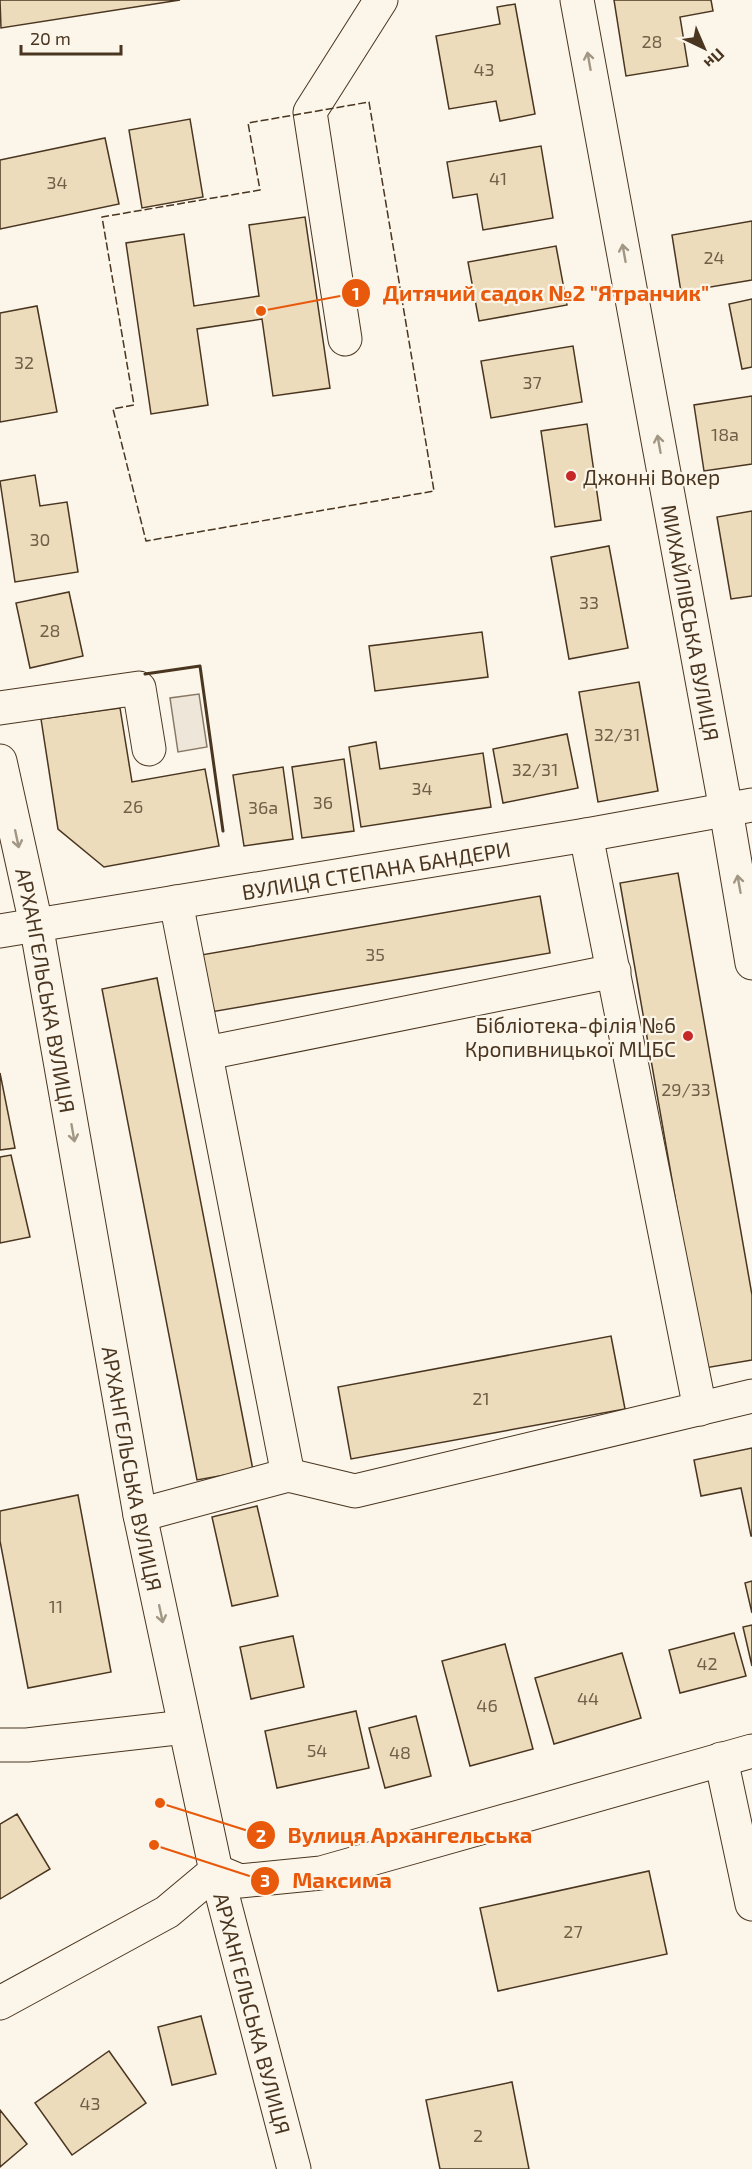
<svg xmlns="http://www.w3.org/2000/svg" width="752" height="2169" viewBox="0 0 752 2169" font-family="'Exo 2',sans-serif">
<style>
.green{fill:#ede6d9;stroke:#887966;stroke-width:1.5}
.building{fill:#ecdcbc;stroke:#4a3520;stroke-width:1.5}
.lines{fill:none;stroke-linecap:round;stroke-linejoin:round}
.minor-casing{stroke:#4a3520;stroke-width:35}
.minor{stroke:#fbf6e9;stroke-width:33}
.fence{stroke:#4a3520;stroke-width:1.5;stroke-dasharray:8 3;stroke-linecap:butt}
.wall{stroke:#4a3520;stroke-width:3}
.oneway{stroke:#a29684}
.poi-dot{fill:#c62828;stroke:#fbf6e9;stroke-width:2}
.labels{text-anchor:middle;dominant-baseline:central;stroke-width:4.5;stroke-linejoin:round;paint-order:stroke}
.number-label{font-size:18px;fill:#725f47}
.poi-label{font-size:21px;fill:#4a3520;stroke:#fbf6e9;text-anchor:start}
.street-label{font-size:21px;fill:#4a3520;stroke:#fbf6e9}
.leader{fill:none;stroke:#e8590c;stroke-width:2}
.callout-dot{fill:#e8590c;stroke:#fbf6e9;stroke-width:2}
.mark-label{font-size:18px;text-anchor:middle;font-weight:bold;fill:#fff}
.callout-label{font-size:22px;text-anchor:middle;font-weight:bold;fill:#e8590c;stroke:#fbf6e9;stroke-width:4.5;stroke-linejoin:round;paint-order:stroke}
</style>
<rect width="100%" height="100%" fill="#fbf6e9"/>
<path class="green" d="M199 694 207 747 178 752 170 698Z"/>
<path class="building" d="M0 0H180L1 28Z
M614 0H711L713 11 680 17 688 66 626 76Z
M515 4 535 114 500 121 496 101 449 109 436 36 500 24 497 7Z
M190 119 203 197 142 208 129 130Z
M105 138 119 204 0 229V160Z
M541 146 553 218 483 230 477 194 453 198 447 162Z
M305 217 330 388 273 396 262 319 197 329 208 405 151 414 126 243 184 234 194 306 259 296 249 225Z
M752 221V280L681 292 672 235Z
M556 246 567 305 479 321 468 262Z
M752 299V367L742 369 729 304Z
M37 306 57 412 0 422V313Z
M573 346 582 402 491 418 481 361Z
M752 396V464L704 471 694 405Z
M587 424 601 520 555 527 541 431Z
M35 475 40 506 67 502 78 572 15 582 0 481Z
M752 511V596L731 599 717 517Z
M609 546 628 648 569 659 551 557Z
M69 592 83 656 30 668 16 603Z
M482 632 488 677 375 691 369 646Z
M639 682 658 791 598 802 579 692Z
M120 708 132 782 205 769 219 846 104 867 58 829 41 719Z
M567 734 578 788 503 803 493 749Z
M376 742 380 769 483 753 491 807 361 827 349 747Z
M344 759 354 831 302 838 292 767Z
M283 767 293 839 244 846 233 775Z
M678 873 752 1295V1360L705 1368 620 883Z
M540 896 550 953 211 1012 201 955Z
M157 978 253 1470 197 1480 102 989Z
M0 1073 15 1148 0 1150Z
M11 1155 30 1237 0 1243V1157Z
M611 1336 625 1409 351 1459 338 1387Z
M752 1448V1536H751L741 1488 701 1496 694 1460Z
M78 1495 111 1672 28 1688 0 1541V1511Z
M257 1506 278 1596 232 1606 212 1517Z
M752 1581V1613L745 1583Z
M752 1625V1666L743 1627Z
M734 1633 746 1676 680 1693 669 1650Z
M293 1636 304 1687 251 1699 240 1647Z
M505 1644 533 1749 470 1766 442 1661Z
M622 1653 641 1718 554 1744 535 1678Z
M356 1711 369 1768 277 1788 265 1731Z
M416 1716 431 1776 385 1788 369 1728Z
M17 1814 50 1869 0 1899V1824Z
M649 1871 667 1954 498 1991 480 1908Z
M201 2016 216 2074 172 2085 158 2027Z
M109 2051 146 2103 72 2155 35 2103Z
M512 2082 529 2169H440L426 2100Z
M0 2110 27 2144 0 2167Z"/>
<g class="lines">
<defs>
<g id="minor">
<path id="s1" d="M577 0 726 810 752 963"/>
<path d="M345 339 310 112 381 0"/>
<path d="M0 708 139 688 149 749"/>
<path id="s2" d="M0 761 36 924 140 1515 216 1871 294 2169"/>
<path d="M586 835 700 1409"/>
<path d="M176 902 288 1475"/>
<path id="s3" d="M0 931 586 835 752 805"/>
<path d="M207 1053 614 971"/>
<path d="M140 1515 288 1475 355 1491 752 1396"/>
<path d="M0 1745H27L185 1727"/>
<path d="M721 1759 752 1904"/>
<path d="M216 1871 240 1881 321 1873 752 1751"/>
<path d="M0 2003 167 1912 216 1871"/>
</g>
</defs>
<use href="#minor" class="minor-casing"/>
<use href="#minor" class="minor"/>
<path class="fence" d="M369 102 434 491 146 541 113 409 134 405 102 217 260 190 248 123Z"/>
<path class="wall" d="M145 674 200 666 223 831"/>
</g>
<defs><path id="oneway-shaft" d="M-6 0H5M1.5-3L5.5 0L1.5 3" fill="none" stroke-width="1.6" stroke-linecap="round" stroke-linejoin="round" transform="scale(1.5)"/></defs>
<g class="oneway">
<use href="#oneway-shaft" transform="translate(589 61) rotate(-100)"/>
<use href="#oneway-shaft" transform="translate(624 253) rotate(-100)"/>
<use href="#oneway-shaft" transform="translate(659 444) rotate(-100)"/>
<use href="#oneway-shaft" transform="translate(17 839) rotate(78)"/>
<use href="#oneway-shaft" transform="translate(739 884) rotate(-100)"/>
<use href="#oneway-shaft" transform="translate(73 1133) rotate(80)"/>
<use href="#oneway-shaft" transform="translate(161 1614) rotate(78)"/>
</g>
<g class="poi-dot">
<circle cx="571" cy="476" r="6"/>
<circle cx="688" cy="1036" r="6"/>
</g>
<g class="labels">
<g class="number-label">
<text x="652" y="41">28</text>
<text x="484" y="69">43</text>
<text x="498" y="178">41</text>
<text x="57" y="182">34</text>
<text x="714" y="257">24</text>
<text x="24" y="362">32</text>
<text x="532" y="382">37</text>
<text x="725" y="434">18а</text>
<text x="40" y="539">30</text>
<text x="589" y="602">33</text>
<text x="50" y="630">28</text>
<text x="617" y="734">32/31</text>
<text x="535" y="769">32/31</text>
<text x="422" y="788">34</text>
<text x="323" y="802">36</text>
<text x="133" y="806">26</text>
<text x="263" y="807">36а</text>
<text x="375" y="954">35</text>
<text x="686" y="1089">29/33</text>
<text x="481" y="1398">21</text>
<text x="56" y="1606">11</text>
<text x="707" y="1663">42</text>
<text x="588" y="1698">44</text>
<text x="487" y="1705">46</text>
<text x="317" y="1750">54</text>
<text x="400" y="1752">48</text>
<text x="573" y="1931">27</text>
<text x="90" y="2103">43</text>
<text x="478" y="2135">2</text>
</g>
<g class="poi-label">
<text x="583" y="476">Джонні Вокер</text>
<text x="676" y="1024" text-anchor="end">Бібліотека-філія №6<tspan x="676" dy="24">Кропивницької МЦБС</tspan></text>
</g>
<g class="street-label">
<text stroke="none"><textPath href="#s1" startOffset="633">МИХАЙЛІВСЬКА ВУЛИЦЯ</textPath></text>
<text stroke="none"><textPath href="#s3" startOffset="381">ВУЛИЦЯ СТЕПАНА БАНДЕРИ</textPath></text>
<text stroke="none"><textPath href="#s2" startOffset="234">АРХАНГЕЛЬСЬКА ВУЛИЦЯ</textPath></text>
<text stroke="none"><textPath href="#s2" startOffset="720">АРХАНГЕЛЬСЬКА ВУЛИЦЯ</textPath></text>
<text stroke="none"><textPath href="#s2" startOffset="1278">АРХАНГЕЛЬСЬКА ВУЛИЦЯ</textPath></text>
</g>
</g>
<path class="leader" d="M261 311L356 293M160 1803L261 1835M154 1845L265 1881"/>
<g class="callout-dot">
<circle cx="261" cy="311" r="6"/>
<circle cx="160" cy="1803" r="6"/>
<circle cx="154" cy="1845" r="6"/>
<circle cx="356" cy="293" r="15"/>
<circle cx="261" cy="1835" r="15"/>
<circle cx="265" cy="1881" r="15"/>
</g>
<g class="mark-label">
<text x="356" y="300">1</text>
<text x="261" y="1842">2</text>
<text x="265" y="1887">3</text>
</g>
<g class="callout-label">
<text x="546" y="301">Дитячий садок №2 "Ятранчик"</text>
<text x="410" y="1843">Вулиця Архангельська</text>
<text x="342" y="1888">Максима</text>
</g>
<g transform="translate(704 48) rotate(136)" stroke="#fbf6e9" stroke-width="4.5" paint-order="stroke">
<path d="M0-4.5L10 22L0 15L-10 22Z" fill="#4a3520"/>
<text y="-9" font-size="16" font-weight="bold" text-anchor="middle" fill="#4a3520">Пн</text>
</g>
<path d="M21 45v9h100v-9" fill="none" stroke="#4a3520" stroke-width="3"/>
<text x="30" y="45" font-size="18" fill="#4a3520" stroke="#fbf6e9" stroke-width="4.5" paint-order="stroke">20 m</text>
</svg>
